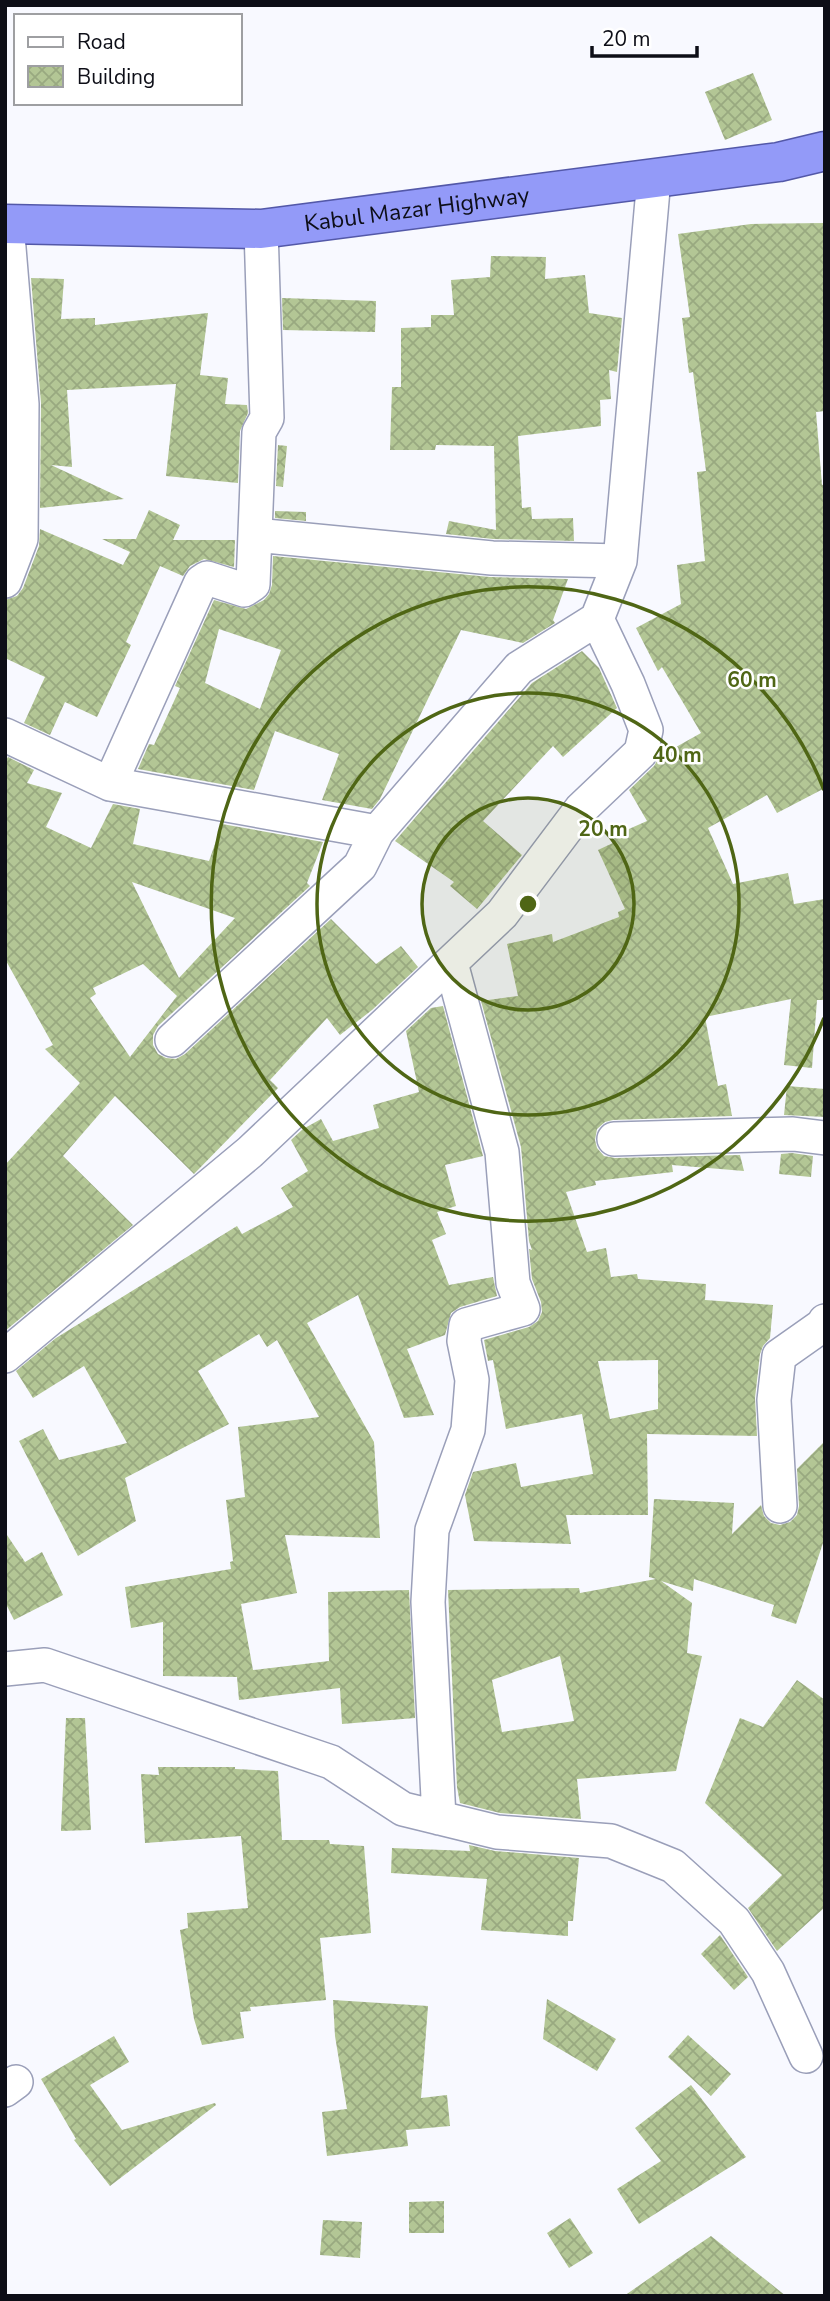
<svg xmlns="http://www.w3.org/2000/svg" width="830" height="2301" viewBox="0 0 830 2301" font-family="'Nunito Sans',sans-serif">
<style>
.building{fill:url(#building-cross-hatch);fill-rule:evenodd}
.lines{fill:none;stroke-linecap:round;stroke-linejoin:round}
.minor-casing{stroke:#9a9fb9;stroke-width:36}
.trunk-casing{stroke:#5358a8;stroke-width:41}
.minor{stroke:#fff;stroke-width:33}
.trunk{stroke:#939af8;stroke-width:38}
.ring{fill:none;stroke:#4f6615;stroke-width:3.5}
.labels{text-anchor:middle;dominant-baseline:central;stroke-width:5;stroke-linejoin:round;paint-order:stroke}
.street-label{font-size:23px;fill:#0d0e17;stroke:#fff}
.centre{fill:#4f6615;stroke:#fff;stroke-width:3.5}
.ring-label{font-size:21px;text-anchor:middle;font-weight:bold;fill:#4f6615;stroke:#fff;stroke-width:5;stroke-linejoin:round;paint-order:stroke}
</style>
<defs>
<pattern id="building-cross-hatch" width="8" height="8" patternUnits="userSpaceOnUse" patternTransform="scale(1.75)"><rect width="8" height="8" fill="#b3c695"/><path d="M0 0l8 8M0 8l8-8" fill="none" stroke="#99a980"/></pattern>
</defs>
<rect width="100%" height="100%" fill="#f8f9ff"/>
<path class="building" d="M753 73 772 120 725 140 705 92Z
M825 223V411L816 412 822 485 825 484V788L777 813 767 795 708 828 733 884 788 873 794 904 825 899V1000H817L812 1068 784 1065 791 999 705 1017 718 1086 726 1084 732 1116 613 1120 605 1122 597 1129 595 1140 597 1148 604 1156 615 1158 740 1155 744 1171 672 1165 673 1172 595 1181 596 1185 566 1192 587 1252 606 1248 611 1277 637 1274 638 1279 706 1284 705 1300 773 1305 770 1338 763 1346 760 1354 755 1398 757 1436 647 1434 648 1515H566L571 1544 474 1541 465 1495 473 1472 516 1463 521 1487 593 1474 582 1414 506 1429 493 1360 488 1361 484 1340 529 1327 538 1321 542 1312 541 1302 532 1279 529 1249 532 1250 529 1241 521 1147 481 1001 518 996 507 944 552 934 553 942 619 917 618 912 625 909 598 850 615 842 613 836 647 821 629 790 654 766 660 756 701 733 662 667 658 671 636 628 681 604 677 565 705 561 697 472 706 471 693 372 689 373 682 318 690 317 678 234 751 224ZM658 1360V1409L610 1419 598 1361Z
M491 256 546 257 545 279 585 275 589 313 622 318 617 372 609 370 611 399 600 400 601 426 518 436 522 508 531 507 532 519 573 518 574 541 493 539 446 534 449 521 496 530 494 446 436 445 435 450H390L392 387H401V328L431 327V315H454L451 280 490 277Z
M31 278 64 279 61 319 95 318V325L208 313 200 375 228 378 225 404 247 405 248 413 240 431 238 483 166 476 176 384 67 390 72 467 51 465 124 499 40 508 41 403Z
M282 298 376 301 375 332 283 330Z
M278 445 287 446 283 487 276 486Z
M149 510 180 525 173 540H235L234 567 204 559 190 566 183 576 160 566 126 642 131 645 97 717 65 702 50 735 24 723 45 677 5 658V600L17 596 23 588 39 546 40 529 123 565 130 552 102 539H136Z
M275 511 306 512V521L275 518Z
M273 556 490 577 568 579 553 620 555 623 523 643 461 630 380 799 372 809 322 800 339 754 275 731 254 790 138 769 149 744 154 745 180 688 175 686 214 600 246 609 264 600 269 594 272 585ZM219 629 281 650 260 709 205 683Z
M582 651 599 668 617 708 563 757 553 746 483 821 522 855 477 909 450 886 454 882 395 841 532 683Z
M8 757 34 770 27 783 62 793 46 827 91 848 113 804 140 809 133 844 209 861 222 824 323 842 307 883 310 886 158 1026 153 1035V1045L158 1054 166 1058 176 1059 185 1054 331 919 376 964 401 946 418 967 372 1010 340 1035 327 1018 270 1080 278 1088 194 1174 115 1096 63 1156 133 1225 5 1331V1165L80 1083 45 1049 53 1045 5 959V762ZM132 882 235 918 179 978ZM143 964 177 996 130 1057 90 998 96 994 93 988Z
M443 1006 483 1156 445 1165 456 1206 437 1212 446 1234 432 1240 449 1285 493 1277 497 1296 460 1307 451 1313 445 1335 407 1349 434 1415 404 1418 358 1295 307 1323 374 1442 380 1538 285 1535 297 1593 241 1604 253 1670 329 1661 328 1592 409 1590 415 1718 342 1724 340 1688 239 1700 237 1677 163 1676V1622L131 1628 125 1587 231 1569 230 1562 233 1561 226 1500 245 1497 238 1427 319 1417 277 1340 267 1347 259 1334 198 1371 229 1424 125 1478 136 1521 78 1556 19 1441 43 1429 59 1460 127 1443 84 1366 33 1398 16 1371 56 1338 237 1226 242 1234 293 1207 281 1188 308 1171 291 1140 303 1129 321 1119 333 1141 379 1128 373 1105 419 1092 406 1031 431 1008Z
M787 1086 825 1089V1117L784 1115Z
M792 1153 813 1156 811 1177 779 1174 781 1154Z
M825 1441V1537L796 1624 771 1616 774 1605 694 1579 693 1591 661 1581 692 1603 687 1653 702 1656 676 1771 577 1779 581 1819 500 1813 460 1803 457 1787 448 1590 579 1588 580 1593 656 1579 649 1577 654 1499 734 1503 732 1534 761 1505 764 1516 771 1523 780 1525 790 1522 797 1515 799 1506 797 1469ZM560 1656 574 1721 502 1732 492 1680Z
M5 1532 25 1562 42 1552 63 1595 14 1620 5 1602Z
M797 1680 825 1700V1907L777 1951 748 1908 782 1875 705 1803 740 1718 763 1727Z
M66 1718H85L91 1830 61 1831Z
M158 1767H235V1769L278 1771 282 1840H329L330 1844 364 1846 371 1933 320 1938 326 2000 250 2007 251 2011 240 2012 244 2038 202 2045 194 2019 180 1930 188 1928 187 1913 248 1908 241 1836 145 1843 141 1774 159 1775Z
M469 1845 495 1851 579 1858 573 1921H568V1936L481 1930 487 1879 391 1873 392 1848 470 1851Z
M720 1935 748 1977 734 1990 701 1954Z
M547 1999 616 2039 597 2071 543 2039Z
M333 2000 428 2006 421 2098 447 2095 450 2126 406 2130 408 2146 327 2156 322 2112 347 2109 335 2036Z
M688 2035 731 2074 711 2096 668 2057Z
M114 2036 129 2062 90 2085 122 2130 215 2103 216 2105 110 2186 74 2140 76 2139 41 2079Z
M691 2085 746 2157 639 2224 617 2189 661 2161 635 2128Z
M444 2201V2233H409V2202Z
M570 2218 593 2253 569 2268 547 2233Z
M323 2220 362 2222 360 2258 320 2255Z
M711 2236 786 2296H624L677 2259Z"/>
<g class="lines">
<defs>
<path id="minor" d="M255 535 492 558 620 561
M5 581 21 539 22 404 7 224
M5 735 110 784 377 832
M110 784 201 582 207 578 244 590 253 584 259 432 267 418 261 229
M172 1040 360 866 377 832 519 668 597 619 620 561 654 178
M614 1139 793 1134 825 1138
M5 1356 250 1152 502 914 581 809 641 752 646 730 628 684 597 619
M780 1506 774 1400 779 1356 823 1325 825 1321
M5 1669 45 1665 331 1762 403 1809 497 1832 611 1841 673 1866 734 1921 768 1972 806 2056
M439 1818 428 1602 432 1530 468 1430 472 1380 464 1341 466 1325 523 1309 513 1283 502 1152 451 963
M5 2090 16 2082"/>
<g id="trunk">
<path id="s1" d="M5 224 261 229 779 162 825 151"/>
</g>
</defs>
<use href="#minor" class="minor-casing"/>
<use href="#trunk" class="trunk-casing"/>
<use href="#minor" class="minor"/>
<use href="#trunk" class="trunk"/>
</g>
<circle cx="528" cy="904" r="106" fill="#4f6615" fill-opacity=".12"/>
<g class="ring">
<circle cx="528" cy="904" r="106"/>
<circle cx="528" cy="904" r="211"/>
<path d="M824 1018A317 317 0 1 1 824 790"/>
</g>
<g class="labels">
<g class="street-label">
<text stroke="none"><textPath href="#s1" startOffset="413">Kabul Mazar Highway</textPath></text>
</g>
</g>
<circle cx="528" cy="904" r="10" class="centre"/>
<g class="ring-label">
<text x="752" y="687">60 m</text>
<text x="677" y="762">40 m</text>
<text x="603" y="836">20 m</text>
</g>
<rect width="830" height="2301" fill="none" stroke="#0d0e17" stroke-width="14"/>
<rect x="14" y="14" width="228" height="91" fill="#ffffff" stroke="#9e9fa2" stroke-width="2"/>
<rect x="28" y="37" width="35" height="10" fill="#ffffff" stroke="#9e9fa2" stroke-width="2"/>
<text x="77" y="49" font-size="21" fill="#0d0e17">Road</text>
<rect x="28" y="66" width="35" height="21" fill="url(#building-cross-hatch)" stroke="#9e9fa2" stroke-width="2"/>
<text x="77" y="84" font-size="21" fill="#0d0e17">Building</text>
<path d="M592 46v10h105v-10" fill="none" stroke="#0d0e17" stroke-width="3.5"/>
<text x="602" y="46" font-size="21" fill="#0d0e17" stroke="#ffffff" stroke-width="5" paint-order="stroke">20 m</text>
</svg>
